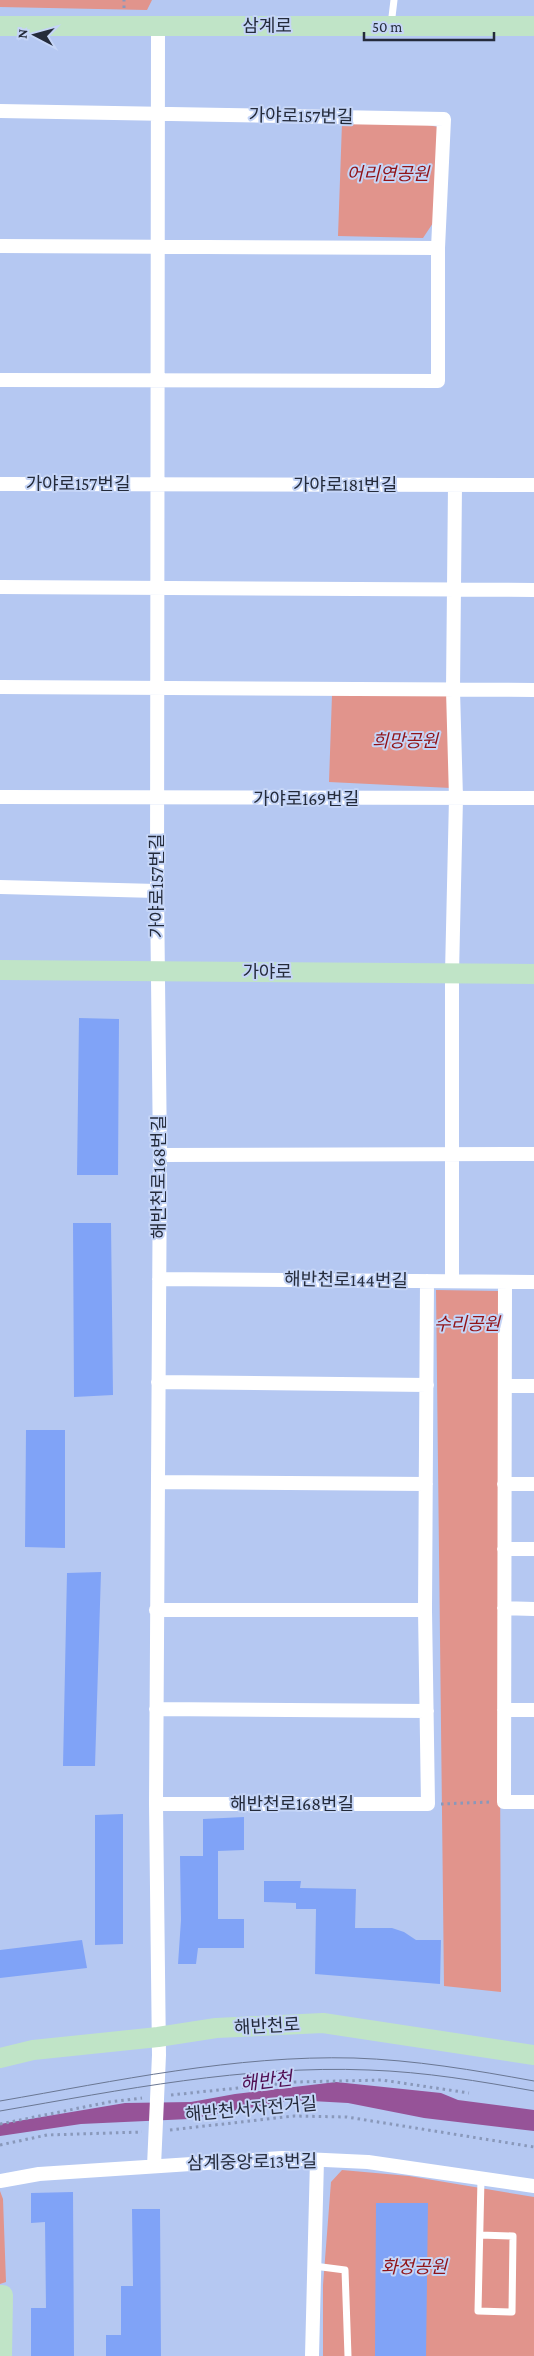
<svg xmlns="http://www.w3.org/2000/svg" width="534" height="2356" viewBox="0 0 534 2356" font-family="'Crimson Pro','Noto Sans KR',serif">
<style>
.green{fill:#e1948c}
.water{fill:#965398}
.building{fill:#80a3f7}
.lines{fill:none;stroke-linecap:round;stroke-linejoin:round}
.path{stroke:#8998ba;stroke-width:3;stroke-dasharray:2.5 4;stroke-linecap:butt}
.lane{stroke:#fff;stroke-width:7}
.street{stroke:#fff;stroke-width:14}
.secondary{stroke:#c0e4c7;stroke-width:20}
.tram{stroke:#6a7793;stroke-width:1}
.labels{text-anchor:middle;dominant-baseline:central;stroke-width:4;stroke-linejoin:round;paint-order:stroke}
.street-label{font-size:18px;fill:#242b3b;stroke:#c5d5f7}
.park-label{font-size:18px;font-style:italic;fill:#901317;stroke:#c5d5f7}
.water-label{font-size:19px;font-style:italic;fill:#500e52;stroke:#c5d5f7}
</style>
<rect width="100%" height="100%" fill="#b5c8f2"/>
<path class="green" d="M0 0H152L147 10 0 7Z
M342 123 423 124 438 127 435 220 423 238 338 236Z
M332 695 450 696 451 788 329 782Z
M436 1290 498 1291 501 1992 444 1986Z
M342 2170 409 2176 534 2197V2356H323V2285L331 2182Z
M0 2191 3 2199 6 2282 0 2284Z"/>
<path class="water" d="M336 2082 441 2093 458 2100 534 2110V2131L424 2118 348 2103 293 2100 189 2119 81 2124 0 2136V2124L125 2103 191 2102 235 2094Z"/>
<path class="building" d="M79 1018 119 1019 118 1175H77Z
M73 1223H111L113 1395 74 1397Z
M26 1430H65V1548L25 1547Z
M101 1572 95 1766H63L67 1573Z
M123 1814V1944L95 1945V1815Z
M244 1817V1850L218 1851V1919H244V1948H198L196 1964H178L181 1920 180 1856H203V1819Z
M264 1881H301L300 1888 356 1889 355 1928H392L404 1932 416 1940H441L440 1984 315 1974 316 1909H296V1903L264 1902Z
M82 1940 87 1968 0 1978V1950Z
M73 2192 74 2356H31V2308H46L45 2222 31 2223V2193Z
M376 2203H428L426 2356H375Z
M132 2209H160L161 2356H106V2335H121V2286H133Z"/>
<g class="lines">
<path class="path" d="M124 8V0
M441 1804 490 1802
M171 2095 295 2082 382 2080 469 2093
M0 2124 109 2102 142 2098
M170 2130 294 2116 347 2117 534 2147
M0 2145 47 2135 142 2132"/>
<path class="lane" d="M391 25 394 0
M480 2235 513 2236 512 2312 478 2311 481 2179
M314 2266 345 2270 348 2356"/>
<path class="street" d="M0 111 444 119 438 248V381L0 380
M0 246 438 248
M0 484 534 485
M0 587 534 590
M0 687 534 690
M0 797 534 798
M0 887 157 891
M160 1155 534 1154
M159 1279 534 1282
M452 1280V973L456 798 453 690 455 485
M505 1282 504 1802H534
M158 1382 427 1385
M505 1386H534
M158 1482 426 1484
M504 1484H534
M504 1549H534
M504 1608 534 1609
M156 1610H425
M156 1709 427 1711
M504 1710H534
M156 1804H428L425 1610 427 1281
M154 2166 159 2055 156 1804 160 1155 157 891 158 26
M0 2181 39 2174 282 2158 368 2162 534 2186
M312 2356 317 2160"/>
<path class="secondary" d="M0 26H534
M0 970 534 974
M0 2058 33 2050 158 2037 216 2028 323 2023 534 2055
M0 2295H3L2 2356"/>
<path class="tram" d="M0 2101C116 2081 235 2055 354 2058 414 2060 474 2070 534 2081
M0 2111C122 2090 244 2065 369 2070 425 2072 479 2081 534 2091"/>
</g>
<g class="labels">
<g class="street-label">
<text x="267" y="26">삼계로</text>
<text transform="translate(301 116) rotate(1)">가야로157번길</text>
<text x="78" y="484">가야로157번길</text>
<text x="345" y="485">가야로181번길</text>
<text x="306" y="799">가야로169번길</text>
<text transform="translate(157 886) rotate(-90)">가야로157번길</text>
<text x="267" y="972">가야로</text>
<text transform="translate(159 1177) rotate(-90)">해반천로168번길</text>
<text transform="translate(346 1280) rotate(1)">해반천로144번길</text>
<text x="292" y="1804">해반천로168번길</text>
<text transform="translate(267 2026) rotate(-3)">해반천로</text>
<text transform="translate(251 2109) rotate(-5)">해반천서자전거길</text>
<text transform="translate(252 2162) rotate(-1)">삼계중앙로13번길</text>
</g>
<g class="park-label">
<text x="388" y="174">어리연공원</text>
<text x="405" y="741">희망공원</text>
<text x="467" y="1324">수리공원</text>
<text x="414" y="2267">화정공원</text>
</g>
<g class="water-label">
<text transform="translate(266 2081) rotate(-7)">해반천</text>
</g>
</g>
<g transform="translate(35 35) rotate(276)" stroke="#c5d5f7" stroke-width="4" paint-order="stroke">
<path d="M0-4L9 19L0 12L-9 19Z" fill="#242b3b"/>
<text y="-8" font-size="14" font-weight="bold" text-anchor="middle" fill="#242b3b">N</text>
</g>
<path d="M364 32v8h130v-8" fill="none" stroke="#242b3b" stroke-width="2.5"/>
<text x="372" y="32" font-size="15" fill="#242b3b" stroke="#c5d5f7" stroke-width="4" paint-order="stroke">50 m</text>
</svg>
